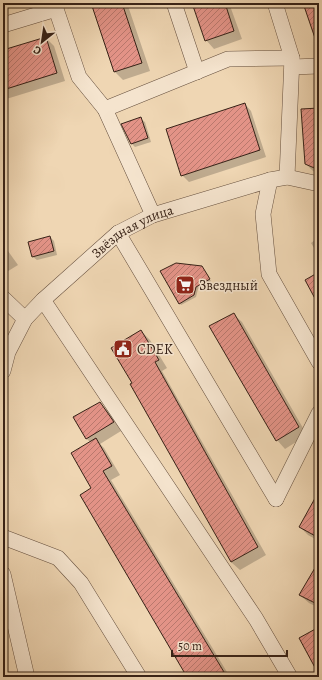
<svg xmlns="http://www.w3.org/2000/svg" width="322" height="680" viewBox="0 0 322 680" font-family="Alegreya,serif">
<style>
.shadow{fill:#0003}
.building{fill:url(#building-hatch);stroke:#372217}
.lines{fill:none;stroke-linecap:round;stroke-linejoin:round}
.minor-casing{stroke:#654f3e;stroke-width:16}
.minor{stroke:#f5e4ce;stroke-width:15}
.labels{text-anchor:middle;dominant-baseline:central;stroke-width:3;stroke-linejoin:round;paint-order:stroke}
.street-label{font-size:14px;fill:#372217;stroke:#f5e4ce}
.poi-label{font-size:14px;fill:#372217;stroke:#f5e4ce;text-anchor:start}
</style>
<defs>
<pattern id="building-hatch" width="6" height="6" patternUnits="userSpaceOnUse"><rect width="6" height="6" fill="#e39387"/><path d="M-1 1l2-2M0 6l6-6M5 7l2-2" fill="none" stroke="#b9786d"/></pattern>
</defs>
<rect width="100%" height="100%" fill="#efd6b3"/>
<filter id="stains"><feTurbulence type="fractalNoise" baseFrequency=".005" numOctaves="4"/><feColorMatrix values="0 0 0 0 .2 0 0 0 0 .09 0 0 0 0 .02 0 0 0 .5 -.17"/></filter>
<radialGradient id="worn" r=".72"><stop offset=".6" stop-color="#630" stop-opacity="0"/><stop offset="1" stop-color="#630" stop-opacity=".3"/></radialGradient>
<path class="shadow" d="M92 3H127L150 71 123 80 115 72Z
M193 3H229L242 39 214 49 206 40Z
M46 38 54 46 65 81 3 100V51Z
M245 104 251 111 266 157 189 182 182 175Z
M319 109V173L313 171 306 164Z
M141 119 145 122 151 142 135 147 131 143Z
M50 237 54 241 57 255 37 260 33 257Z
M319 237V256L311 243Z
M3 244 18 265 5 273 3 271Z
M203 269 211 281 198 289 196 297 181 305 161 271Z
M233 314 242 322 307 435 285 449 277 440Z
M141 331 150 340 167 368 162 371 266 555 240 570 231 562 133 383Z
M100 403 108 411 121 431 100 444 104 448 120 475 111 480 230 677H188L92 488 91 443 86 438Z
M319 493V541L308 535 300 527Z
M319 568V608L309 603 300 595Z"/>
<path class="building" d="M91 3H122L142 63 114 72Z
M192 3H225L234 31 205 41Z
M303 3H319V43L317 44Z
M46 37 57 73 3 90V50Z
M245 103 260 150 181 176 166 129Z
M319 108V170L305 164 301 109Z
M141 117 148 138 131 144 121 124Z
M50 236 54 251 32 257 28 242Z
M176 263 202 266 210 279 196 287 194 295 179 304 160 271Z
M319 272V306L305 280Z
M234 313 299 427 276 441 209 326Z
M141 330 159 360 155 362 258 547 231 562 130 384 132 383 111 348Z
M100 402 114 422 86 439 73 417Z
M96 438 112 466 103 471 227 677H187L80 495 91 488 71 453Z
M319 491V538L299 527Z
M319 561V605L299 595Z
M319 627V675L299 638Z"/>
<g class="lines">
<defs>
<g id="minor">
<path d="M54 3 79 77 105 109 153 215"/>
<path d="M174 3 197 72"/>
<path d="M275 3 292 58 287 177"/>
<path d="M3 25 56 9"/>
<path d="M292 67 319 66"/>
<path d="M105 109 228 59 292 58"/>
<path d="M270 180 263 214 269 274 319 362"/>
<path d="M118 233 276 499"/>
<path d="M3 298 25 319"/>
<path d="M43 300 256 619 290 677"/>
<path id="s1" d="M3 371 8 352 25 319 43 300 118 233 153 215 270 180 287 177 319 184"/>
<path d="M276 499 319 413"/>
<path d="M3 537 58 558 81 583 139 677"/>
<path d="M3 574 27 677"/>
</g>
</defs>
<use href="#minor" class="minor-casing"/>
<use href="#minor" class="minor"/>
</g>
<defs>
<symbol id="supermarket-square" viewBox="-11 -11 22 22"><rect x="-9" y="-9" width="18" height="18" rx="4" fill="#8f2418" stroke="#f5e4ce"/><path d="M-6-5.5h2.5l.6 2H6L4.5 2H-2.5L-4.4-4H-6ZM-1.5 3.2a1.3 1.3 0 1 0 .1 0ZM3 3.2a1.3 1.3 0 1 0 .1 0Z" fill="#fff"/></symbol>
<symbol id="civic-square" viewBox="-11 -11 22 22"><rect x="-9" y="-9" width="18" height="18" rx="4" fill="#8f2418" stroke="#f5e4ce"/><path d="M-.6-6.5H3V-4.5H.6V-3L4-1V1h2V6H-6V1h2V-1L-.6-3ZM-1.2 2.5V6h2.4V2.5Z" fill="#fff"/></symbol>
</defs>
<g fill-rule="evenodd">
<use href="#supermarket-square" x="174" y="274" width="22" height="22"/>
<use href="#civic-square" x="112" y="338" width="22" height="22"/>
</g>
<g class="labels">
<g class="street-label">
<text stroke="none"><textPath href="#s1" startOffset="197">Звёздная улица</textPath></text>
</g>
<g class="poi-label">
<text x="199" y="285">Звездный</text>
<text x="137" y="349">CDEK</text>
</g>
</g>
<rect width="322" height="680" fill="none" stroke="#efd6b3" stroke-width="16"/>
<rect x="4" y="4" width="314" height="672" fill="none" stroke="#372217" stroke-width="2"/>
<rect x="8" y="8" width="306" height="664" fill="none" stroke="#372217"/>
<g transform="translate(42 42) rotate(210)" stroke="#f5e4ce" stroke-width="3" paint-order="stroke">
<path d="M0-3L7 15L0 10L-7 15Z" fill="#372217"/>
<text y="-6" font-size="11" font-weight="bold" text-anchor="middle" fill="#372217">С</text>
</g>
<path d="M172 650v6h115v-6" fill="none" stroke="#372217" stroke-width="2"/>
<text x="178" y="650" font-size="12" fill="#372217" stroke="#f5e4ce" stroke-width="3" paint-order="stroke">50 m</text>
<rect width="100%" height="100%" filter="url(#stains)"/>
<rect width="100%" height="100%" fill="url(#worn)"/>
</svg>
